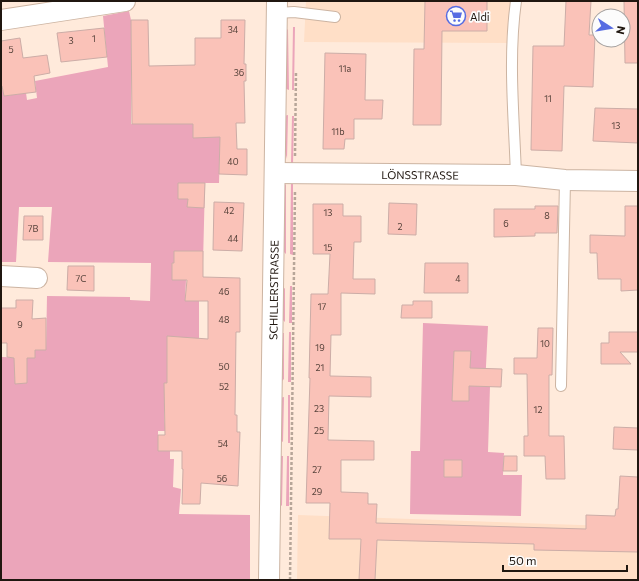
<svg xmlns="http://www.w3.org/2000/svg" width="639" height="581" viewBox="0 0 639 581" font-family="Commissioner,sans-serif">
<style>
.built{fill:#ffdfc7}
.green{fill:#eba5ba}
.building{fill:#fac2b8;stroke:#ccada7}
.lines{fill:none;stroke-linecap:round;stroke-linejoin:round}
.service-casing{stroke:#ccb4a2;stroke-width:12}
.minor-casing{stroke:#ccb4a2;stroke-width:22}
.path{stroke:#b7a699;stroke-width:2.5;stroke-dasharray:3 2;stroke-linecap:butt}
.service{stroke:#fff;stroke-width:10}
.minor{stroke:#fff;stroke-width:20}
.labels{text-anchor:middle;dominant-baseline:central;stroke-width:3.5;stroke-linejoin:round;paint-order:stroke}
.number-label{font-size:9px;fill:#56423a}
.poi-label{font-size:11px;fill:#201710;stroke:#fcfcfc;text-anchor:start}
.street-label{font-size:11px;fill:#201710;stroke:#fcfcfc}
</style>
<rect width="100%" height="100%" fill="#ffeadb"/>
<path class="built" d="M306 1H513L508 43 304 42Z
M298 515 638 527V580H297Z"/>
<path class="green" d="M129 11 131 20V124H223L220 148 219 183H205L203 263H172V280H186L185 301H199V338L173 360 164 413 165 425 167 426 168 431H158V450L170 451V459H174L173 487 181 489 179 514 250 515V580H1V351L2 357 34 358 35 350H46L47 296 130 297V300L150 301 151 263 48 262 52 207H19L16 262H1V80L4 96 26 93 27 100 37 98 35 81 108 67 103 16Z
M293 27H295L294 90H292Z
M288 29 289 90 284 88 285 32Z
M288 115 287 159 284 147V116Z
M292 116H294L293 164 291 163Z
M291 181H293V255L290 254Z
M286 184V254L283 251V187Z
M290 286H292V323H289Z
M285 288V322L282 319V290Z
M423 323 488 326 485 386H490L488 452 504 453 503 475H522L521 516 410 514 411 451H420Z
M289 332H291V382H288Z
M282 333H284V379L281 382Z
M288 395H290V443H288Z
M284 397 283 442 280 440V398Z
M280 456H283L282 506 279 503Z
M287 456H289V506H286Z"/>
<path class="building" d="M425 1H487V31H442L441 125H413L414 49H424Z
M566 1H591L589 35H595L593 87 564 86 562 151 531 150 533 46H564Z
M624 1H638V63H625Z
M131 20H148L149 66 195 65V38H221V20H245L244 64H246V81H244L245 123H236L237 149H247V175L219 174 220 137 193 138V124H132Z
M104 28 107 57 61 62 57 33Z
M20 38 23 58 47 55 50 73 34 76 36 92 4 96 2 86H1V41Z
M325 53 366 54 365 100H383L382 119H354V139H345L344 149H323Z
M595 108 638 109V143L593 141Z
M178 183H205L204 208 187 207 188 199H178Z
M214 202 244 203 242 251 213 250Z
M389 203 417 204 416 235 388 234Z
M313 204H343V216H361V242H354L353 279H375V294L341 293V335H331L330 376 371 377V397L329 396 328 440 374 441V460H341V492L368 493V504H377L376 523 586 529V515L615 516 616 509H618L620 476 638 477V552L534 550V544L377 540 375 580H359L361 539H329L330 503H306L310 378H309L311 294H328L330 254H313Z
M535 206H558L557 233H535V236L494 237V209H535Z
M625 206H638V290L621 291V279H598L597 253H590V235L625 236Z
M24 216H43V240H23Z
M174 251H203V277L240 278V332H236L235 415H237V432H240L238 486 201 483 200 504H182L183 469H182V451H158V435H165L164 383H167V336L208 339V301H185L187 280H172V263H174Z
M425 263H468V293H424Z
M68 266H94V291L67 290Z
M16 300H33L32 319 46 318V350H35V358H27V383L15 384 14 358 7 357V343H1V308H16Z
M413 301H432V318H401L402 305H413Z
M538 328H553L552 375H549V436H564L565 479H546L545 456H524V436H528L527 374H514V358H537Z
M609 332H638V352H620L631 364H601V343H609Z
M454 351H471L470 368 502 369 501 387 469 386V401H452Z
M614 427 638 428V450L613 449Z
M504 456H517V471H503Z
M444 460H462V477H444Z"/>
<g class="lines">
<defs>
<path id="service" d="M277 13 294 12 335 17
M516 175C514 117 508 58 516 1
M561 386 565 180"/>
<g id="minor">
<path d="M1 20 125 1"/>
<path id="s1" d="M275 173 516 175 565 180 638 181"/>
<path d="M1 276 37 278"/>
<path id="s2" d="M269 580 277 1"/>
</g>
</defs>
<use href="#service" class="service-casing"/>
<use href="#minor" class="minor-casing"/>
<path class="path" d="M295 156 296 71
M290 580 295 191"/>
<use href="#service" class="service"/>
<use href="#minor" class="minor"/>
</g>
<defs>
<symbol id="supermarket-ring" viewBox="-11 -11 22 22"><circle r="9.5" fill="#fcfcfc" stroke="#576ce2" stroke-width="1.5"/><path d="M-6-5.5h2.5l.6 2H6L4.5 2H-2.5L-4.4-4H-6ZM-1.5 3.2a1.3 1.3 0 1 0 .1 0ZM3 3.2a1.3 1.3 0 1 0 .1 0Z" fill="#576ce2"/></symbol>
</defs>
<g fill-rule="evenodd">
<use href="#supermarket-ring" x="445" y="5" width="22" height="22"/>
</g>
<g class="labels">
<g class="number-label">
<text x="233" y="29">34</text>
<text x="94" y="38">1</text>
<text x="71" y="40">3</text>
<text x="11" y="49">5</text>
<text x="345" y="68">11a</text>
<text x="239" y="72">36</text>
<text x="548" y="98">11</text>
<text x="616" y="125">13</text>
<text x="338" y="131">11b</text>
<text x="233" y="161">40</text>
<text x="229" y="210">42</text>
<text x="328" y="212">13</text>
<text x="547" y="215">8</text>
<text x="506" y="223">6</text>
<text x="400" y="226">2</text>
<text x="33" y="228">7B</text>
<text x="233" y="238">44</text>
<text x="328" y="247">15</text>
<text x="81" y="278">7C</text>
<text x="458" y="278">4</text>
<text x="224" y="291">46</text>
<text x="322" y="306">17</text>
<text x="224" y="319">48</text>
<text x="20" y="324">9</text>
<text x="545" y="343">10</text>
<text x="320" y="347">19</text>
<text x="224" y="366">50</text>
<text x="320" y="367">21</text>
<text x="224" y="386">52</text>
<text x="319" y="408">23</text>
<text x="538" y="409">12</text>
<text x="319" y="430">25</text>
<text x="223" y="443">54</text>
<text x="317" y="469">27</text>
<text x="222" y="478">56</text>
<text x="317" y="491">29</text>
</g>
<g class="poi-label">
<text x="470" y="16">Aldi</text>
</g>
<g class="street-label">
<text stroke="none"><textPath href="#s1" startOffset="145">LÖNSSTRASSE</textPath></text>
<text stroke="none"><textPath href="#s2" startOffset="290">SCHILLERSTRASSE</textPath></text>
</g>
</g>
<rect width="639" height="581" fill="none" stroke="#201710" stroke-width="4"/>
<g transform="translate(611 28) rotate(102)"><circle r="19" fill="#fcfcfc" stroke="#a4a09e"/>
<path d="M0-3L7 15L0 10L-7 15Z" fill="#576ce2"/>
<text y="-6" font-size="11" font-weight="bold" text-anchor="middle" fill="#201710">N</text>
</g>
<path d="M503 565v6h124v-6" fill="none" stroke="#201710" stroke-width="2"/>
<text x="509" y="565" font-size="12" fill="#201710" stroke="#fcfcfc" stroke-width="3" paint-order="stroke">50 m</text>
</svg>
